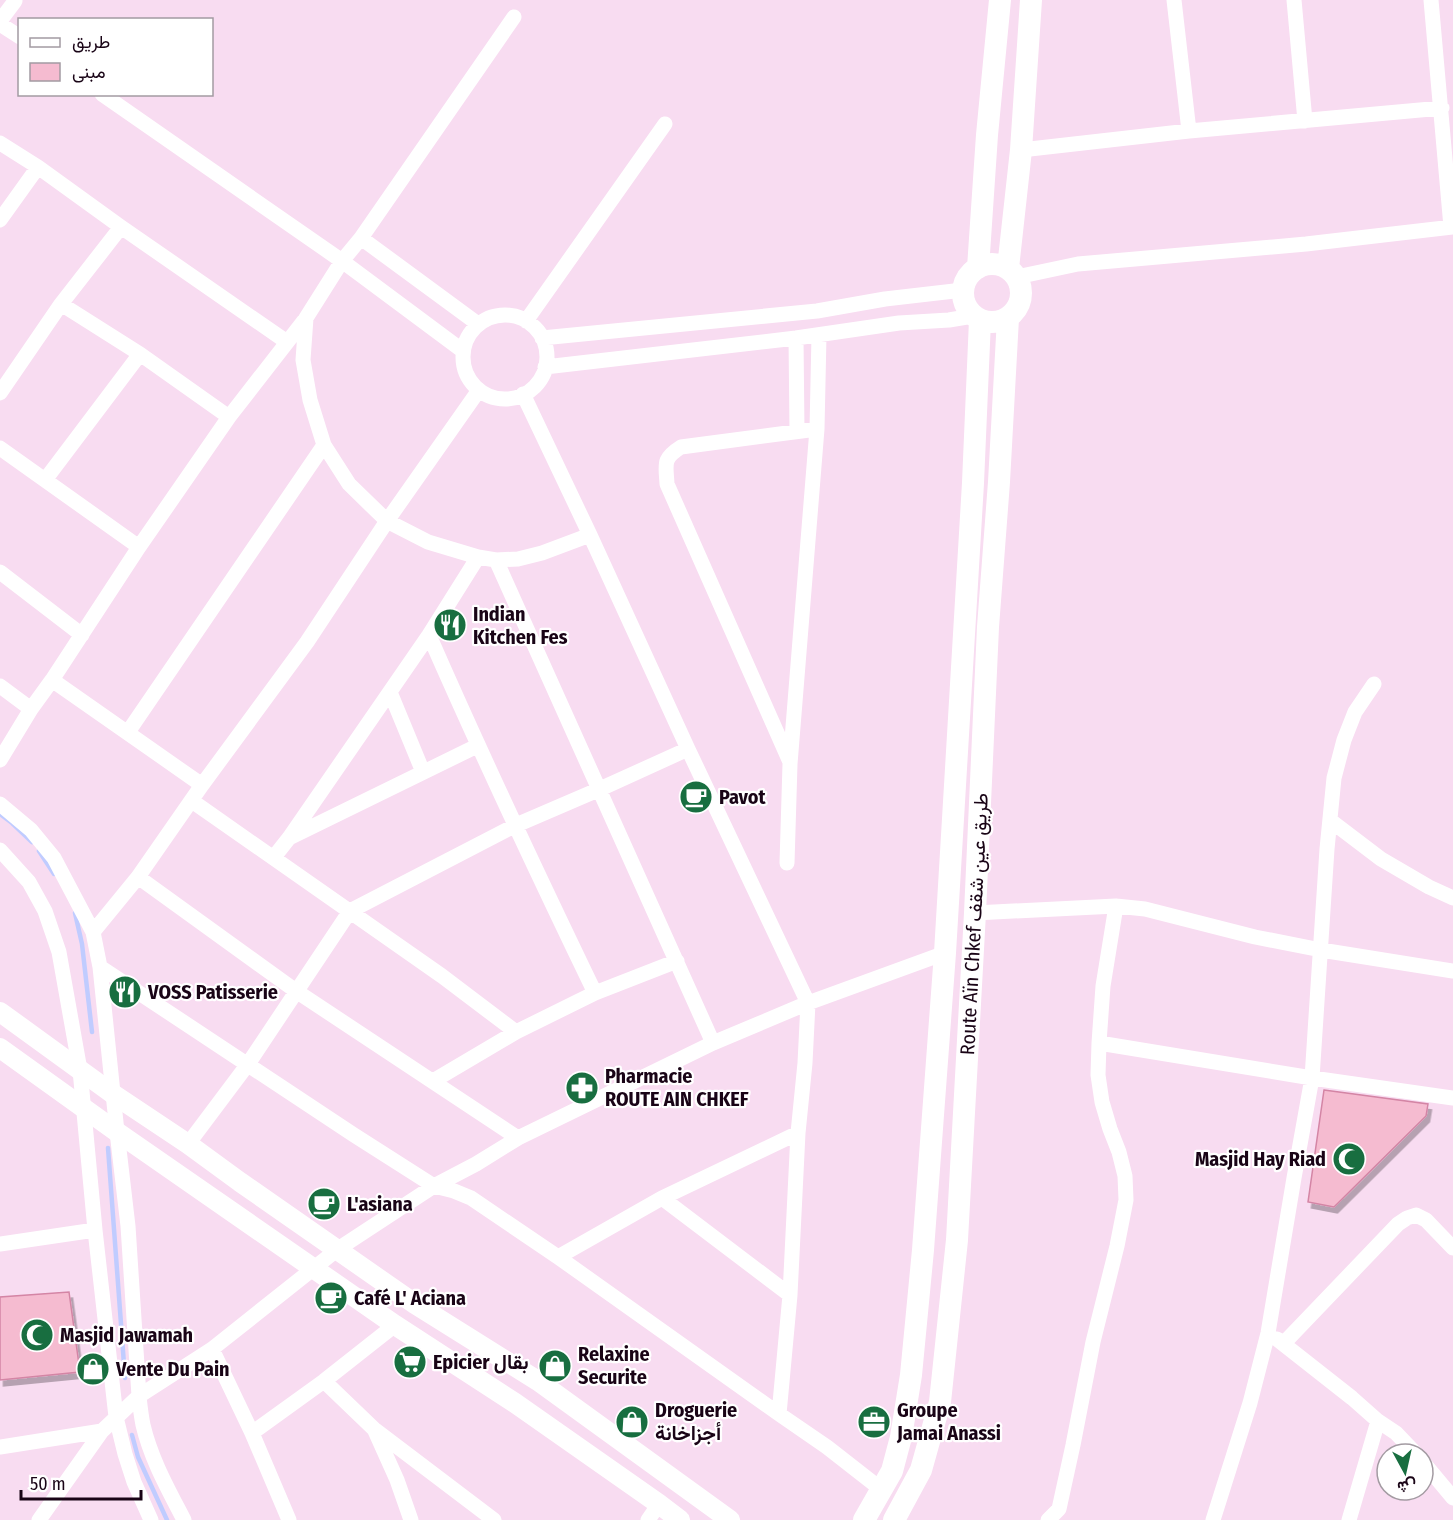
<svg xmlns="http://www.w3.org/2000/svg" width="1453" height="1520" viewBox="0 0 1453 1520" font-family="'Fira Sans Condensed',Vazirmatn,sans-serif">
<style>
.lines{fill:none;stroke-linecap:round;stroke-linejoin:round}
.stream{stroke:#c0ccff;stroke-width:4.5}
.building{fill:#f5bbd0;stroke:#d485a5;stroke-width:1.5;filter:url(#shadow)}
.minor{stroke:#fff;stroke-width:15}
.tertiary{stroke:#fff;stroke-width:20}
.secondary{stroke:#fff;stroke-width:22}
.labels{text-anchor:middle;dominant-baseline:central;stroke-width:4.5;stroke-linejoin:round;paint-order:stroke}
.poi-label{font-size:20px;font-weight:bold;fill:#190416;stroke:#fff;text-anchor:start}
.street-label{font-size:20px;fill:#190416;stroke:#fff}
</style>
<defs>
<filter id="shadow"><feDropShadow dx="3.5" dy="6" stdDeviation="0" flood-color="#0004"/></filter>
</defs>
<rect width="100%" height="100%" fill="#f8dcf1"/>
<g class="lines">
<path class="stream" d="M0 814 12 823 32 842
M39 851 54 874
M75 913 82 944 92 1032
M108 1148 125 1378
M132 1435 138 1457 167 1520"/>
</g>
<path class="building" d="M1324 1090 1428 1104 1426 1116 1334 1207 1308 1202Z
M69 1292 80 1372 0 1380V1297Z"/>
<g class="lines">
<path class="minor" d="M1174 0 1189 131
M1294 0 1305 121
M1431 0 1451 227
M0 21 15 1
M0 24 20 37
M102 94 342 261 463 351
M0 143 38 167 121 227 287 342
M1021 150 1189 131 1442 108
M0 220 38 167
M361 238 478 324
M1017 277 1078 264 1306 244 1453 227
M61 304 140 354 229 417
M463 357a42 42 0 1 1 84 0a42 42 0 1 1-84 0Z
M306 318 303 360 310 400 324 445 349 484 387 521 428 542 478 557 496 560 518 559 542 553 590 535
M526 321 665 124
M542 338 817 311 885 299 963 290
M796 338 797 431
M545 367 796 338 899 323 949 320 973 316
M0 393 61 304 121 227
M523 394 590 535 688 749 808 1003 805 1063 798 1133 790 1295 779 1414
M0 448 139 547
M45 480 140 354
M496 560 713 1043
M0 572 82 635
M429 635C482 756 538 875 595 993
M52 680 202 785
M0 686 31 709
M390 692 423 772
M128 732 324 445
M0 760 31 709 52 680 139 547 229 417 306 318 342 261 361 238 514 17
M790 762 667 484C666 464 662 459 681 447L817 429
M192 801 442 976 516 1032
M0 804 31 830 54 858 93 932 100 967 117 1132 128 1226 139 1396C140 1406 141 1415 143 1425 151 1459 168 1489 184 1520
M1331 821 1381 859 1429 887 1453 898
M291 837 477 746
M0 850 29 882 45 911 59 952 80 1070 95 1230 116 1417 125 1454 134 1482 151 1520
M274 857 289 838 429 635 478 557
M787 863 790 764 817 429 819 335
M138 877 296 991 518 1138
M975 913 1116 906 1145 909 1255 937 1321 950 1453 971
M93 932 138 877 202 785 307 642 387 521 479 390
M100 967 354 1135 434 1186 454 1191 471 1198 558 1257 779 1414 827 1447 882 1490
M1099 1043 1312 1078 1453 1098
M433 1081 516 1032 595 993 677 961
M188 1144 248 1064 350 911 514 826 600 789 688 749
M662 1198 790 1295
M0 1244 95 1230
M558 1257 662 1198 798 1133
M1277 1339 1352 1398 1378 1421 1396 1433 1416 1454
M1284 1343 1398 1224 1407 1218 1416 1215 1426 1220 1453 1248
M212 1349 252 1433 289 1520
M324 1381 374 1429 494 1520
M375 1431 397 1480 411 1520
M252 1433 324 1381 395 1325
M0 1447 102 1431
M1423 1462 1453 1498
M39 1520 102 1431 139 1396 212 1349 338 1249 434 1186 476 1164 518 1138 713 1043 808 1003 945 953
M648 1520 659 1504
M1048 1520 1059 1509 1073 1445 1093 1342 1117 1246 1126 1200 1125 1176 1119 1152 1110 1129 1102 1102 1098 1075 1099 1043 1103 986 1116 906
M1213 1520 1250 1403 1268 1333 1294 1178 1312 1078 1327 849 1334 778 1344 740 1355 712 1374 684
M1349 1520 1378 1421"/>
<path class="tertiary" d="M0 1012 113 1094 188 1144 240 1182 415 1304 538 1381 730 1520
M0 1048 117 1132 395 1325 515 1403 659 1504 680 1520"/>
<path class="secondary" d="M963 293a29 29 0 1 1 58 0a29 29 0 1 1-58 0Z
M978 268 987 135 1000 0
M1008 268 1021 150 1031 0
M864 1520 892 1471 901 1437 911 1375 923 1250 945 953 973 483 980 320
M894 1520 921 1470 940 1402 957 1240 975 913 988 627 999 482 1008 318"/>
</g>
<defs>
<symbol id="restaurant-disc" viewBox="-11 -11 22 22"><circle r="9.5" fill="#186e40" stroke="#fff"/><path d="M-5-6h1v4h1v-4h1v4h1v-4h1v5L-1.5 .5V6h-2V.5L-5-1ZM5-6V6H3V1.5H1.5Q1.5-4 5-6Z" fill="#fff"/></symbol>
<symbol id="cafe-disc" viewBox="-11 -11 22 22"><circle r="9.5" fill="#186e40" stroke="#fff"/><path d="M-5.5-4.5H6V0H3Q3 3.5 0 3.5H-2.5Q-5.5 3.5-5.5 0ZM3-3.2v2h1.7v-2ZM-6 4.5H4V6H-6Z" fill="#fff"/></symbol>
<symbol id="pharmacy-disc" viewBox="-11 -11 22 22"><circle r="9.5" fill="#186e40" stroke="#fff"/><path d="M-2-6h4v4h4v4h-4v4h-4v-4h-4v-4h4Z" fill="#fff"/></symbol>
<symbol id="mosque-disc" viewBox="-11 -11 22 22"><circle r="9.5" fill="#186e40" stroke="#fff"/><path d="M3.5-4.9A6 6 0 1 0 3.5 4.9A5 5 0 1 1 3.5-4.9Z" fill="#fff"/></symbol>
<symbol id="supermarket-disc" viewBox="-11 -11 22 22"><circle r="9.5" fill="#186e40" stroke="#fff"/><path d="M-6-5.5h2.5l.6 2H6L4.5 2H-2.5L-4.4-4H-6ZM-1.5 3.2a1.3 1.3 0 1 0 .1 0ZM3 3.2a1.3 1.3 0 1 0 .1 0Z" fill="#fff"/></symbol>
<symbol id="shop-disc" viewBox="-11 -11 22 22"><circle r="9.5" fill="#186e40" stroke="#fff"/><path d="M-5-2.5h2.3a2.7 3.5 0 0 1 5.4 0H5L5.5 6h-11ZM-1.5-2.5h3a1.5 2.3 0 0 0-3 0Z" fill="#fff"/></symbol>
<symbol id="office-disc" viewBox="-11 -11 22 22"><circle r="9.5" fill="#186e40" stroke="#fff"/><path d="M-6-3h4V-5.5h4V-3h4V5H-6ZM-1-4.5V-3h2v-1.5ZM-6 0V1H6V0Z" fill="#fff"/></symbol>
</defs>
<g fill-rule="evenodd">
<use href="#restaurant-disc" x="431" y="606" width="38" height="38"/>
<use href="#cafe-disc" x="677" y="778" width="38" height="38"/>
<use href="#restaurant-disc" x="106" y="973" width="38" height="38"/>
<use href="#pharmacy-disc" x="563" y="1069" width="38" height="38"/>
<use href="#mosque-disc" x="1330" y="1140" width="38" height="38"/>
<use href="#cafe-disc" x="305" y="1185" width="38" height="38"/>
<use href="#cafe-disc" x="312" y="1279" width="38" height="38"/>
<use href="#mosque-disc" x="18" y="1316" width="38" height="38"/>
<use href="#supermarket-disc" x="391" y="1343" width="38" height="38"/>
<use href="#shop-disc" x="536" y="1347" width="38" height="38"/>
<use href="#shop-disc" x="74" y="1350" width="38" height="38"/>
<use href="#shop-disc" x="613" y="1403" width="38" height="38"/>
<use href="#office-disc" x="855" y="1403" width="38" height="38"/>
</g>
<g class="labels">
<g class="poi-label">
<text x="473" y="614">Indian<tspan x="473" dy="23">Kitchen Fes</tspan></text>
<text x="719" y="797">Pavot</text>
<text x="148" y="992">VOSS Patisserie</text>
<text x="605" y="1076">Pharmacie<tspan x="605" dy="23">ROUTE AIN CHKEF</tspan></text>
<text x="1326" y="1159" text-anchor="end">Masjid Hay Riad</text>
<text x="347" y="1204">L'asiana</text>
<text x="354" y="1298">Café L' Aciana</text>
<text x="60" y="1335">Masjid Jawamah</text>
<text x="578" y="1354">Relaxine<tspan x="578" dy="23">Securite</tspan></text>
<text x="433" y="1362">Epicier بقال</text>
<text x="116" y="1369">Vente Du Pain</text>
<text x="655" y="1410">Droguerie<tspan x="655" dy="23">أجزاخانة</tspan></text>
<text x="897" y="1410">Groupe<tspan x="897" dy="23">Jamai Anassi</tspan></text>
</g>
<g class="street-label">
<text transform="translate(974 924) rotate(-87)">Route Aïn Chkef طريق عين شقف</text>
</g>
</g>
<rect x="18" y="18" width="195" height="78" fill="#ffffff" stroke="#a39ba2" stroke-width="1.5"/>
<rect x="30" y="38" width="30" height="9" fill="#ffffff" stroke="#a39ba2" stroke-width="1.5"/>
<text x="72" y="48" font-size="18" fill="#190416">طريق</text>
<rect x="30" y="63" width="30" height="18" fill="#f5bbd0" stroke="#a39ba2" stroke-width="1.5"/>
<text x="72" y="78" font-size="18" fill="#190416">مبنى</text>
<g transform="translate(1405 1472) rotate(172)"><circle r="28" fill="#ffffff" stroke="#a39ba2" stroke-width="1.5"/>
<path d="M0-4.5L10 22L0 15L-10 22Z" fill="#186e40"/>
<text y="-9" font-size="16" font-weight="bold" text-anchor="middle" fill="#190416">ش</text>
</g>
<path d="M21 1490v9h120v-9" fill="none" stroke="#190416" stroke-width="3"/>
<text x="30" y="1490" font-size="18" fill="#190416" stroke="#ffffff" stroke-width="4.5" paint-order="stroke">50 m</text>
</svg>
